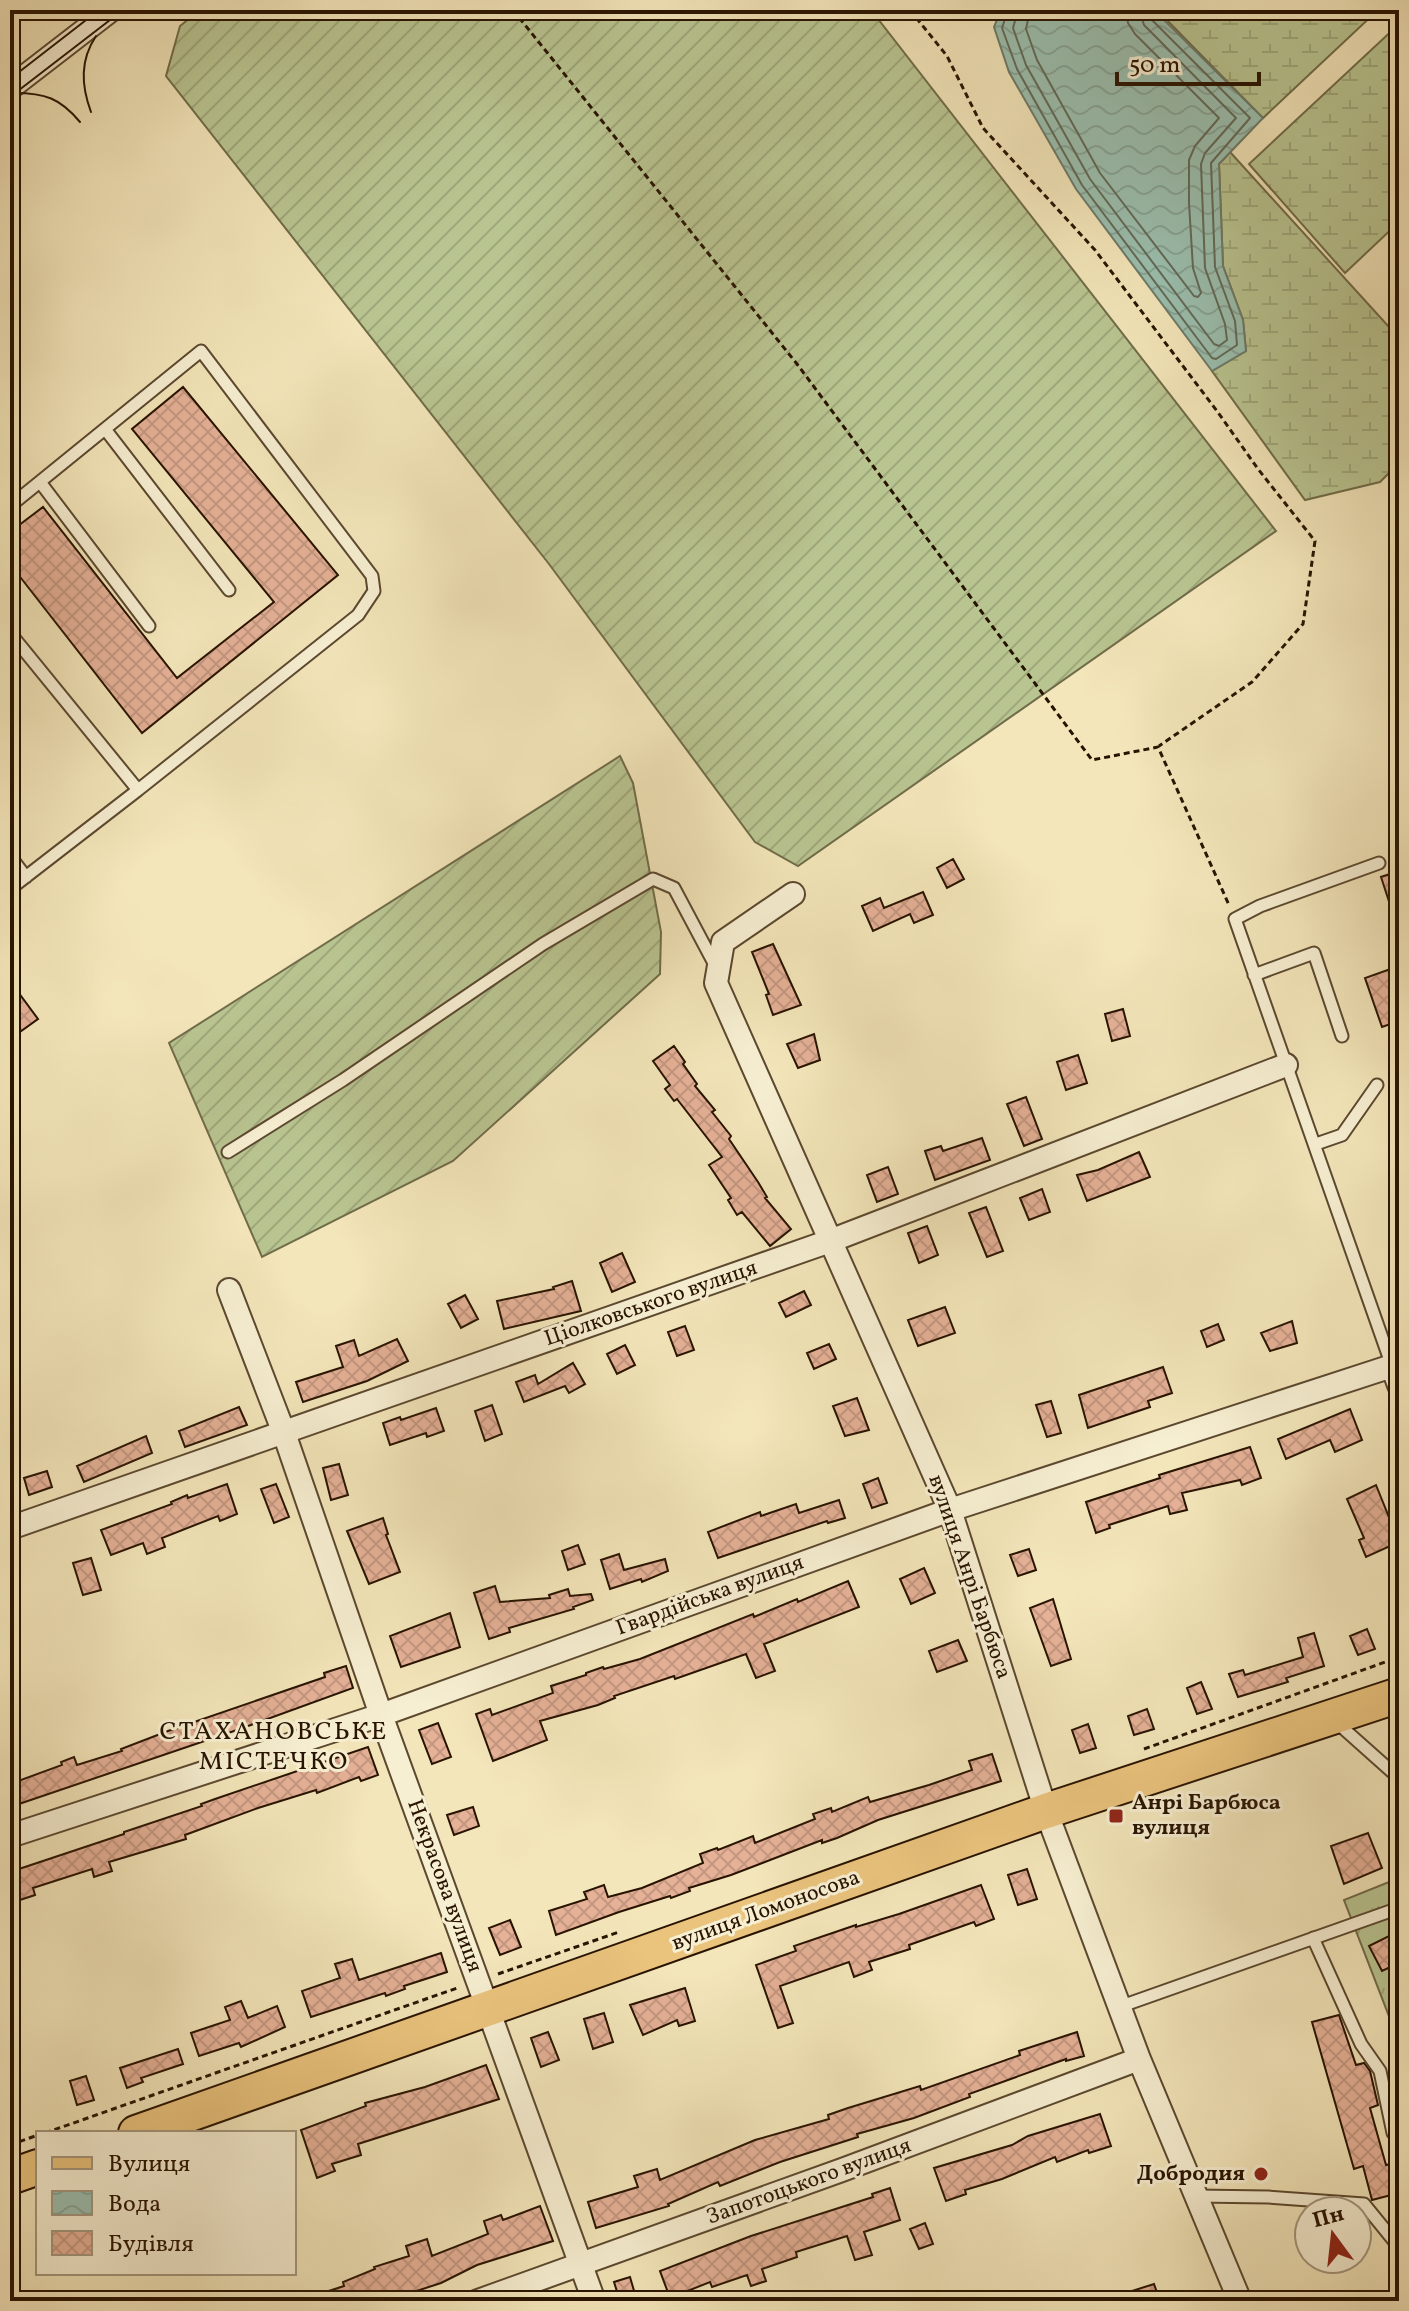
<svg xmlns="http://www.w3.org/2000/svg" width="1409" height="2311" viewBox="0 0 1409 2311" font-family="Vollkorn,serif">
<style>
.grass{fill:url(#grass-tufts);stroke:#706c49;stroke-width:2}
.wetland{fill:url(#wetland-marsh);stroke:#706c49;stroke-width:2}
.garden{fill:url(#garden-furrows);stroke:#706c49;stroke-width:2}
.water{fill:url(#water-waves);stroke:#6d7b6a;stroke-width:2}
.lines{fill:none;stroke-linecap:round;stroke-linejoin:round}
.shore{stroke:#626a58;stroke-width:2}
.building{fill:url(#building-cross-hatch);stroke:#281301;stroke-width:2}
.service-casing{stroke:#5b482f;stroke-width:15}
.minor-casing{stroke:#5b482f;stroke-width:26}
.primary-casing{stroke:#281301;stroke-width:38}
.path{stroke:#281301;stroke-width:3;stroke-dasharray:6 4;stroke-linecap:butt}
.service{stroke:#f7efd2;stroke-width:11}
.minor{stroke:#f7efd2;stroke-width:22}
.primary{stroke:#eac37d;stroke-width:34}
.tram{stroke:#281301;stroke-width:2}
.poi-dot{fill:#8f2418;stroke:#f7efd2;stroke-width:3}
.labels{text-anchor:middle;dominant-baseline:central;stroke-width:6;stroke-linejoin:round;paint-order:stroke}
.street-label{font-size:22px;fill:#281301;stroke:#f7efd2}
.poi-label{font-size:22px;font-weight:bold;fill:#281301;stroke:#f7efd2;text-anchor:start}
.quarter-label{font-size:26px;letter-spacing:2px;fill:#281301;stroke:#f7efd2}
</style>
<defs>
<pattern id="grass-tufts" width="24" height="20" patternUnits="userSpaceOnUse" patternTransform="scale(2)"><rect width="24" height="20" fill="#b9c591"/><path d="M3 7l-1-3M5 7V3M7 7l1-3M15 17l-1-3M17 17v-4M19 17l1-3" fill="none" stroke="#9fa87b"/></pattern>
<pattern id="wetland-marsh" width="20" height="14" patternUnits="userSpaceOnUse" patternTransform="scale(2)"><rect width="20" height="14" fill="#b9c591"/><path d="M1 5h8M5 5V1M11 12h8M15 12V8" fill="none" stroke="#9fa87b"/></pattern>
<pattern id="garden-furrows" width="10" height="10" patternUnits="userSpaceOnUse" patternTransform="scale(2)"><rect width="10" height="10" fill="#b9c591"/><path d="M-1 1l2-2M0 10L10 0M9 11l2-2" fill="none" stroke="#9fa87b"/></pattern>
<pattern id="water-waves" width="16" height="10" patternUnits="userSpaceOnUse" patternTransform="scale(2)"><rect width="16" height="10" fill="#9bc0b0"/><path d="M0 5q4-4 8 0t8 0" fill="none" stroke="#86a496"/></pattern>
<pattern id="building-cross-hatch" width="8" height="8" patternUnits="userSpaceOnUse" patternTransform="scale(2)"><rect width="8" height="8" fill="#e5b197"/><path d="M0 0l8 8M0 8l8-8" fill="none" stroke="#c49780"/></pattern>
</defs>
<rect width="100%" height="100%" fill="#f3e6ba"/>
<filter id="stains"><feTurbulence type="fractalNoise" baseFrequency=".0025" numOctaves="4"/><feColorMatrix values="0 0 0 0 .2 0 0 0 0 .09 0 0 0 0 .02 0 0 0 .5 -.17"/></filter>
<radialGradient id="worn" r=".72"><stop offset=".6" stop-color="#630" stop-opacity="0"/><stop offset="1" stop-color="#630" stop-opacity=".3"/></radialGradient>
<path class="grass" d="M1399 1878V2042L1344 1900Z"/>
<path class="wetland" d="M1157 10H1378L1263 118Z
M1399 24V222L1345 273 1249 164Z
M1230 152 1399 338V463L1380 482 1305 500 1212 371 1246 351 1243 320 1223 266 1219 164Z"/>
<path class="garden" d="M200 10H871L1276 531 798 866 755 842 549 564 166 76 180 26Z
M620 756 633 783 661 932 660 974 453 1161 262 1257 169 1043Z"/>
<path class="water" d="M1001 10H1154L1263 118 1219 164 1223 266 1243 320 1246 351 1212 371 1076 189 1009 72 994 27Z"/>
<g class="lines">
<path class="shore" d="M1008 10 1002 28 1017 69 1082 185 1212 358 1216 359 1237 345 1235 321 1215 267 1211 163 1250 118 1151 19 1149 10
M1018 10 1013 28 1026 65 1090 179 1214 344 1219 346 1227 340 1225 324 1205 268 1201 164 1205 153 1236 118 1144 25 1139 10
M1030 10 1026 29 1037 60 1100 173 1194 296 1198 297 1201 293 1193 268 1189 203V160L1195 146 1219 118 1135 34 1128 23 1126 10"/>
</g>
<path class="building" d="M183 387 338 575 142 733 10 564V532L43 507 177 678 274 602 132 429Z
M953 859 964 879 947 888 937 868Z
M1399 871V922L1396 923 1381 877Z
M923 892 933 915 914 923 910 914 873 931 862 906 880 898 884 908Z
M773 944 801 1005 773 1015 766 995 769 994 752 952Z
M1399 966V1021L1382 1027 1365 978Z
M10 981 38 1019 10 1039Z
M1123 1009 1130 1036 1112 1041 1105 1014Z
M814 1034 820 1060 798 1068 787 1044Z
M674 1046 685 1062 683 1064 697 1084 695 1086 715 1110 712 1112 731 1136 729 1139 758 1182 767 1197 765 1198 791 1229 770 1246 742 1212 737 1215 728 1200 731 1198 709 1165 722 1157 677 1099 674 1101 665 1089 670 1085 653 1061Z
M1078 1055 1087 1083 1066 1090 1057 1062Z
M1026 1097 1042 1139 1024 1146 1007 1104Z
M982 1138 990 1160 935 1180 925 1151 941 1146 943 1151Z
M1139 1152 1150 1177 1087 1201 1077 1175 1098 1170Z
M888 1167 898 1194 877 1202 867 1175Z
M1042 1189 1050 1212 1029 1220 1020 1198Z
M986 1207 1003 1251 987 1257 969 1213Z
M927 1226 938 1255 919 1263 908 1233Z
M622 1253 635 1282 612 1292 600 1263Z
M572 1281 581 1311 504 1329 497 1301 554 1289 553 1287Z
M804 1291 811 1305 786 1317 779 1303Z
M465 1295 478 1319 461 1328 448 1304Z
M945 1307 955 1333 918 1346 908 1320Z
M1292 1321 1297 1343 1270 1351 1261 1333Z
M1218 1324 1224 1340 1207 1347 1201 1331Z
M685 1326 694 1350 677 1356 668 1332Z
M397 1339 408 1361 367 1381 303 1402 296 1382 343 1367 336 1346 354 1340 359 1356Z
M829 1344 836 1359 814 1369 807 1353Z
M625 1345 635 1365 617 1374 607 1354Z
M573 1363 585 1384 569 1393 565 1386 524 1402 516 1382 535 1375 538 1384Z
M1163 1367 1172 1393 1148 1401 1150 1407 1088 1428 1079 1395Z
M857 1398 869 1430 845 1436 833 1406Z
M1051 1401 1061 1433 1047 1437 1036 1405Z
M492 1405 502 1434 485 1441 475 1411Z
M239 1407 247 1425 185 1447 179 1431Z
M436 1408 444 1431 427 1437 426 1433 390 1445 383 1423 400 1417 401 1420Z
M1350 1409 1362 1440 1335 1452 1330 1440 1286 1459 1278 1439Z
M146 1436 152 1453 84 1482 77 1466Z
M1250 1447 1261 1478 1242 1485 1240 1480 1182 1493 1187 1510 1170 1514 1168 1506 1109 1525 1110 1528 1096 1533 1086 1502 1160 1478 1159 1475Z
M339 1464 348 1495 331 1500 323 1468Z
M47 1471 52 1487 29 1495 24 1478Z
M878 1478 887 1503 872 1508 863 1484Z
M227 1484 237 1514 220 1521 218 1516 162 1538 165 1547 147 1554 143 1543 111 1555 101 1530 172 1504 171 1502 187 1495 188 1498Z
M276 1484 289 1517 274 1523 261 1489Z
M1376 1485 1399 1542 1366 1557 1359 1540 1364 1538 1347 1499Z
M839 1500 845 1518 828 1523 827 1521 718 1558 708 1532 760 1512 761 1516 796 1504 799 1513Z
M383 1518 388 1534 386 1535 400 1572 369 1584 347 1531Z
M578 1545 585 1564 568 1570 562 1551Z
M1029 1549 1036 1570 1018 1576 1010 1555Z
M619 1554 624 1570 665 1559 668 1571 642 1582 641 1579 610 1589 601 1560Z
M91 1558 101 1590 83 1595 73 1563Z
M924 1568 935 1593 911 1604 900 1579Z
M848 1581 859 1607 764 1644 775 1671 756 1678 746 1654 675 1679 674 1676 614 1696 615 1698 598 1705 540 1721 547 1740 493 1761 476 1714 490 1709 492 1715 553 1693 551 1686 586 1675V1673L603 1667 604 1669 640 1659 753 1614 754 1617 797 1599 798 1602Z
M495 1586 500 1602 550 1598 549 1595 568 1589 570 1596 591 1594 593 1600 573 1607 574 1609 509 1628 510 1632 489 1639 474 1593Z
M1053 1599 1071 1659 1051 1666 1030 1608Z
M450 1613 460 1647 401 1667 390 1636Z
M1367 1629 1375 1649 1358 1655 1350 1636Z
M1314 1633 1324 1666 1286 1678 1288 1682 1238 1697 1229 1674 1243 1670 1245 1675 1303 1657 1298 1638Z
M958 1640 967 1661 937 1672 929 1651Z
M346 1666 353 1688 237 1730 10 1807V1784L62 1765 61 1762 74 1757 77 1765 122 1751 121 1749 168 1731 325 1677 324 1673Z
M1201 1682 1212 1709 1197 1714 1187 1688Z
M1147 1709 1154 1729 1134 1735 1128 1716Z
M438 1723 451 1757 432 1764 419 1730Z
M1088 1724 1096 1748 1080 1753 1072 1730Z
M368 1747 378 1775 361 1781 359 1777 317 1793 316 1790 258 1808 185 1835 186 1839 109 1862 112 1871 94 1877 92 1869 33 1888 35 1895 17 1901 10 1872 124 1834V1832L202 1806 201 1804 215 1799Z
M992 1754 1001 1781 878 1820 837 1838 822 1843V1840L731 1875 689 1888 690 1891 671 1898 670 1896 619 1912 556 1935 549 1911 587 1899 584 1892 604 1885 608 1897 642 1888 703 1863 700 1854 717 1848 718 1850 753 1836 755 1843 815 1819 813 1814 831 1808 832 1812 868 1797 870 1802 929 1785 972 1770 969 1761Z
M473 1807 479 1826 454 1835 447 1815Z
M1368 1833 1382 1868 1344 1884 1331 1846Z
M1027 1869 1037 1899 1018 1905 1008 1875Z
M981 1885 994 1919 976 1926 974 1922 909 1945 910 1949 869 1962 872 1970 854 1977 849 1962 780 1986 793 2023 778 2028 756 1965 796 1951 794 1946 856 1925V1927L899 1914Z
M510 1920 521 1947 500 1955 489 1928Z
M1399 1931V1963L1382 1971 1369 1946Z
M441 1953 447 1972 404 1986 405 1989 386 1996 385 1993 311 2017 302 1991 340 1978 335 1964 352 1959 359 1980Z
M685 1988 695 2021 679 2026 677 2020 643 2035 630 2005Z
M241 2001 248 2018 277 2006 285 2027 241 2047 239 2043 199 2056 191 2033 230 2020 225 2007Z
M604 2013 613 2042 593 2049 584 2019Z
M1339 2015 1356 2065 1364 2063 1370 2071 1378 2105 1370 2108 1386 2165 1399 2162V2193L1372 2200 1363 2166 1354 2169 1312 2022Z
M548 2032 559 2060 541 2067 531 2038Z
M1077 2032 1084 2056 1066 2061V2059L969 2094 970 2097 914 2118 857 2134 858 2137 780 2162 720 2186 718 2182 668 2204 669 2206 596 2228 588 2202 638 2187 634 2176 657 2169 660 2180 755 2140 829 2119 828 2115 848 2108 920 2086 921 2090 1020 2055 1019 2051Z
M178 2049 183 2064 141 2078 143 2082 127 2088 120 2068Z
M486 2065 499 2099 358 2144 361 2155 332 2164 335 2171 317 2178 301 2130 366 2106 365 2103 425 2087Z
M86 2076 94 2100 77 2105 70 2081Z
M1100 2114 1111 2146 1089 2153 1088 2150 1057 2162 1055 2157 1002 2179 965 2190 966 2194 946 2201 934 2168 1012 2145 1028 2136Z
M890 2188 900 2220 864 2232 872 2255 855 2260 847 2236 796 2252 797 2257 762 2269 766 2281 751 2286 747 2275 712 2287 710 2282 670 2298 660 2271 751 2236 873 2197 872 2194Z
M540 2206 553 2241 477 2265 441 2283 386 2301H308L307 2298 344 2286 343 2282 375 2269 374 2267 409 2256 406 2246 427 2239 432 2256 488 2234 484 2221 501 2215 503 2220Z
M925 2223 933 2244 919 2249 910 2229Z
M630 2277 637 2301H620L614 2282Z
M1154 2284 1160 2301H1111L1110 2298Z"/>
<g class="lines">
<defs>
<path id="service" d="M105 429 229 590
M40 482 149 626
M10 506 201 351 372 576 374 591 358 615 138 790
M10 633 138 790 10 889
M10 856 26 877
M1379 863 1260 906 1235 919 1392 1366
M1254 975 1314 953 1342 1036
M1316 1144 1342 1135 1377 1085
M228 1152 343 1080 543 944 653 879 674 888 716 967
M1335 1721 1399 1778
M1313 1938 1361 2044 1380 2071 1393 2133 1399 2138
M1119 2007 1399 1908
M1196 2196 1268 2197 1364 2204 1399 2247"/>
<path id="minor" d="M10 88 111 10
M793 894 723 942 716 983 950 1510 1046 1811 1139 2059 1240 2301
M229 1290 284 1433 381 1715 594 2301
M10 1528 830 1241 1286 1065
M10 1836 381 1715 950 1510 1392 1366 1399 1385
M478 2301 842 2170 1139 2059"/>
<path id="primary" d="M136 2133 1046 1811 1399 1695
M10 2177 38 2167"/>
</defs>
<use href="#service" class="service-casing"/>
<use href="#minor" class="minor-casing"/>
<use href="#primary" class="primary-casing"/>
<path class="path" d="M513 10 797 364 1092 760 1158 747 1229 905
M910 10 947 56 983 128 1095 250 1217 411 1258 469 1315 541 1303 624 1252 682 1159 746
M1144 1749 1399 1657
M498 1974 619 1932
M45 2133 460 1987
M10 2145 38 2135"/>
<use href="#service" class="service"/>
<use href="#minor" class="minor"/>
<use href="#primary" class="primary"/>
<path class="tram" d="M10 79 99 10
M14 93C45 93 60 98 80 122
M10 97 123 10
M91 112C81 85 80 60 96 36"/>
</g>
<g class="poi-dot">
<rect x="1108" y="1808" width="16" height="16" rx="4"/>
<circle cx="1261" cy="2174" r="8"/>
</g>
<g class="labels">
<g class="street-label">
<text transform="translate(651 1304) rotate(-19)">Ціолковського вулиця</text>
<text transform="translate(969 1577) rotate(71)">вулиця Анрі Барбюса</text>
<text transform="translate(710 1596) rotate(-20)">Гвардійська вулиця</text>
<text transform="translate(444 1886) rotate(70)">Некрасова вулиця</text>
<text transform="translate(766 1911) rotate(-20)">вулиця Ломоносова</text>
<text transform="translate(809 2182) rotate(-20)">Запотоцького вулиця</text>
</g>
<g class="poi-label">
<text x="1132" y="1803">Анрі Барбюса<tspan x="1132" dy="25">вулиця</tspan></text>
<text x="1245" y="2174" text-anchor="end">Добродия</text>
</g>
<g class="quarter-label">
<text x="274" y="1732">СТАХАНОВСЬКЕ<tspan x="274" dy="30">МІСТЕЧКО</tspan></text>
</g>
</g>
<rect width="1409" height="2311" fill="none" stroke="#f3e6ba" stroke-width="40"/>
<rect x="12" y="12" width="1385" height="2287" fill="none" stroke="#281301" stroke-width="4"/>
<rect x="20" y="20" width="1369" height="2271" fill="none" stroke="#281301" stroke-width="2"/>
<rect x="36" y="2131" width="260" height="144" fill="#f7efd2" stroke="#a4977e" stroke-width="2"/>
<rect x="52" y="2157" width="40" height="12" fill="#eac37d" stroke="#a4977e" stroke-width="2"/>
<text x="108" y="2171" font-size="24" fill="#281301">Вулиця</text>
<rect x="52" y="2191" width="40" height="24" fill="url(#water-waves)" stroke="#a4977e" stroke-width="2"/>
<text x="108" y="2211" font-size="24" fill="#281301">Вода</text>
<rect x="52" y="2231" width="40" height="24" fill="url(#building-cross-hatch)" stroke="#a4977e" stroke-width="2"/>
<text x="108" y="2251" font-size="24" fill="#281301">Будівля</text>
<g transform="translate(1333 2235) rotate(345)"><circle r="38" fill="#f7efd2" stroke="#a4977e" stroke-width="2"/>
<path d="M0-6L14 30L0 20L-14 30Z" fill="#8f2418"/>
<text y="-12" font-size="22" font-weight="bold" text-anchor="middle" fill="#281301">Пн</text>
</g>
<path d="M1117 72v12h142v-12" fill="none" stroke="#281301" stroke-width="4"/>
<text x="1129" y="72" font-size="24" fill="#281301" stroke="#f7efd2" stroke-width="6" paint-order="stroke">50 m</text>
<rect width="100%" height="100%" filter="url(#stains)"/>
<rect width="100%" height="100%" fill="url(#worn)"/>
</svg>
